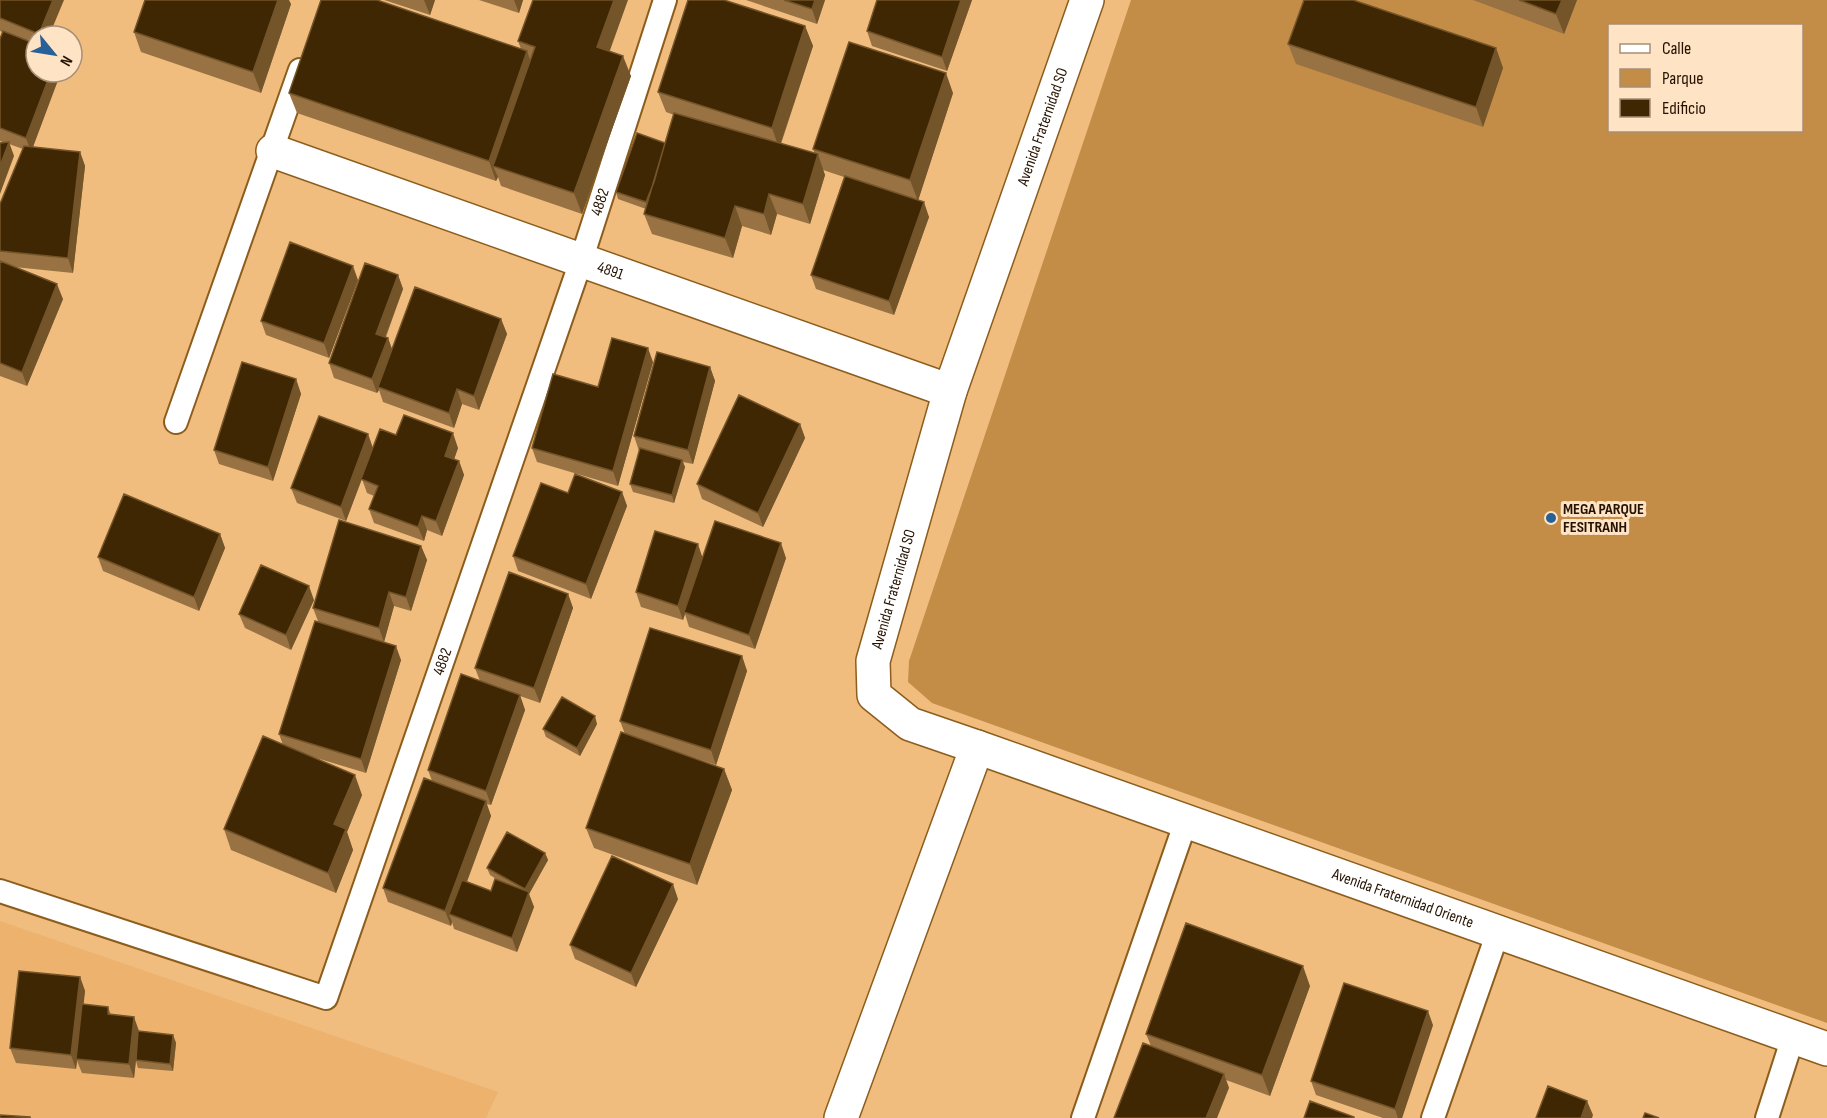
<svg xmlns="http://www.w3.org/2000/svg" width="1827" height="1118" viewBox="0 0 1827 1118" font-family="'Sofia Sans Condensed',sans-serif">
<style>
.built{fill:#ecb26e}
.green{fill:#c38c47;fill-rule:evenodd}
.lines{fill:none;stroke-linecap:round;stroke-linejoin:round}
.lane-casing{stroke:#8c5d1c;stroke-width:26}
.street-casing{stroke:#8c5d1c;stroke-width:36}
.lane{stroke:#fff;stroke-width:22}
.street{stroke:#fff;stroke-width:33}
.wall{fill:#987242}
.shaded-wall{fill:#745429}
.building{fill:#3f2704;stroke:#745429;stroke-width:1.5}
.poi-dot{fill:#276198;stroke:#fee3c5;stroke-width:2}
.labels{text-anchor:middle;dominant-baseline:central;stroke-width:6;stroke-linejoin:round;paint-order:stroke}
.street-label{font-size:16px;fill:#251200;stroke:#fee3c5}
.poi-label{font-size:16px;font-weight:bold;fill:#251200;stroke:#fee3c5;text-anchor:start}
</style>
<rect width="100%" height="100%" fill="#f1bd7f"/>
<path class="built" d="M0 921 498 1092 486 1118H0Z"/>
<path class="green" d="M1131 0H1827V1023L932 703 908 682 909 661ZM1610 26H1802V130H1610Z"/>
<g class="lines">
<defs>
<g id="lane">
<path d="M176 422 300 70"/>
<path id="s1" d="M0 891 326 998 581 261 665 0"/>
<path d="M1083 1118 1186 821"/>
<path d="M1433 1118 1498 932"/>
<path d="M1767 1118 1793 1037"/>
</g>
<g id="street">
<path id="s2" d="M273 151 950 391"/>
<path id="s3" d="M977 747 1827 1049"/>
<path id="s4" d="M841 1118 977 747 910 724 874 695 873 661 950 391 1087 0"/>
</g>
</defs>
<use href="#lane" class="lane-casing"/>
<use href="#street" class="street-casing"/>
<use href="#lane" class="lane"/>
<use href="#street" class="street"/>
</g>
<path class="wall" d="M0 0 49 36H36V72H61L33 147 80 152 85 166 73 273 14 267 63 299 27 386 0 376V204L23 149 9 144 14 156 5 143 0 141V39L2 32 0 31Z
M384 0H435L430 15Z
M479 0H523L519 13Z
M746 0H825L817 24Z
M877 0H972L947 71 872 46 867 31Z
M1473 0H1577L1564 34Z
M291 4 261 93 141 52 134 32Z
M805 26 813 46 781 144 815 154 813 149 953 93 918 200 929 217 894 315 816 289 811 275 844 177 823 170 825 175 810 224 777 214 771 235 742 226 733 258 652 234 644 214 646 209 618 199 616 192 665 143 674 115 666 112 658 92Z
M518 41 610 51 631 76 582 214 501 186 498 177 496 181 297 113 289 93 521 49Z
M1288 44 1496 48 1503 68 1483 127 1296 64Z
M398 275 403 289 386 337 388 338 392 349 501 319 507 334 479 410 462 404 454 428 383 402 379 390 377 393 334 378 329 363Z
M358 280 329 358 266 335 261 321Z
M653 362 618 486 537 462 532 448Z
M710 367 715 381 693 464 683 462 685 467 674 503 633 492 630 484 639 451 634 436Z
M296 379 301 394 273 481 219 464 214 450Z
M800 424 805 438 763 527 702 499 697 484Z
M368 434 373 448 396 435 458 448 454 459 459 461 464 475 442 536 427 530 424 541 374 523 369 509 374 496 367 493 362 479 346 521 297 503 291 488Z
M622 492 627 506 591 599 518 571 513 556 568 493Z
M220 534 225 548 199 611 103 571 98 557Z
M421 546 427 560 411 611 394 606 384 642 401 660 366 773 313 757 362 795 347 832 353 850 336 893 231 850 224 829 283 745 279 734 318 621 313 608Z
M702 558H786L755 649 689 627 685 614 683 620 641 607 636 592Z
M568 594 573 608 540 703 520 696 525 710 491 805 486 804 491 816 467 882 491 891 501 882 490 875 487 868 545 853 548 860 529 894 534 907 517 952 454 929 452 922 451 926 388 902 383 888 432 781 428 770 480 681 475 668Z
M314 600 291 650 245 628 239 614Z
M742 656 747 671 716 765 671 750 724 769 732 790 697 885 594 848 586 828 625 734 620 721Z
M597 724 580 756 546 737 543 729Z
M678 899 636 987 575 959 570 945Z
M80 977 85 991 83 1004 108 1007 111 1015 139 1031 173 1035 176 1043 173 1071 138 1068 136 1061 134 1078 82 1073 77 1061 76 1069 16 1063 10 1048Z
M1310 986 1270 1096 1226 1080 1229 1088 1151 1046 1146 1034Z
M1433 1025 1402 1118H1383L1316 1095 1311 1081Z"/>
<path class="shaded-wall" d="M53 0H64L49 36H39V34Z
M278 0H289L291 4 261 93 253 72Z
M424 0H435L430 15Z
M514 0H523L519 13Z
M614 0H628L604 67 597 47Z
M815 0H825L817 24 812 9Z
M961 0H972L947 71 942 57Z
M1562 0H1577L1564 34 1556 14Z
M805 26 813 46 779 148 772 128Z
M1496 48 1503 68 1483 127 1476 107Z
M527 51 534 71 493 166 498 177 496 181 489 161Z
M623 56 631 76 582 214 574 193Z
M51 72H61L31 152 26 138Z
M946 73 953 93 918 201 910 180Z
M9 142 14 156 0 194V166Z
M80 152 85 166 73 273 68 258Z
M818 154 825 175 810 224 803 204Z
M769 194 777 214 771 235 764 214Z
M924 202 929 217 894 315 889 301Z
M735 206 742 226 733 258 725 238Z
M353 266 358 280 329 358 324 343Z
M398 275 403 289 381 348 376 334Z
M57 284 63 299 27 386 22 372Z
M501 319 507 334 479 410 474 396Z
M388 338 393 352 378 387 379 390 377 393 372 379Z
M648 348 653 362 618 486 613 471Z
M710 367 715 381 693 464 688 450Z
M296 379 301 394 273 481 268 467Z
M457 389 462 404 454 428 449 413Z
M800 424 805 438 763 527 758 513Z
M453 433 458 448 450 471 445 456Z
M368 434 373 449 346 521 341 507Z
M682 460 685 467 674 503 672 495Z
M459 461 464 475 442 536 436 521Z
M622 492 627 506 591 599 586 584Z
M422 516 427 530 424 541 418 527Z
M220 534 225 548 199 611 194 597Z
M781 543 786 558 755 649 749 635Z
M698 544 703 559 684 612 685 614 683 620 678 606Z
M421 546 427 560 411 611 406 597Z
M309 586 314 600 291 650 286 635Z
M389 592 394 606 384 642 379 628Z
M568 594 573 608 540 703 534 688Z
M396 646 401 660 366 773 361 759Z
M742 656 747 671 716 765 711 750Z
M520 695 525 710 491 805 486 791Z
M595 716 597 724 580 756 577 748Z
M724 769 732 790 697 885 690 864Z
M355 775 362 795 347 832 353 850 336 893 328 873 334 824Z
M486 801 491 816 454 916 449 914 452 922 451 926 445 911Z
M545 853 548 860 529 894 534 907 517 952 512 938 527 896 525 889Z
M673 884 678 899 636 987 631 973Z
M1303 966 1310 986 1270 1096 1262 1075Z
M80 977 85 991 78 1059H76L77 1061 76 1069 71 1055Z
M1428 1011 1433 1025 1402 1118H1398L1395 1109Z
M134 1017 139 1031 134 1078 129 1064Z
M173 1035 176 1043 173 1071 170 1064Z
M1224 1074 1229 1088 1217 1118H1206Z
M1587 1101 1593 1115 1592 1118H1581Z"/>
<path class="building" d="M0 0H53L39 34 0 18Z
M145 0H278L253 72 134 32Z
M321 0H377L527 51 489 161 289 93Z
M533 0H614L597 47 623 56 574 193 493 166 535 47 518 41Z
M688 0H724L805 26 772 128 658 92Z
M784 0H815L812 9Z
M877 0H961L942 57 867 31Z
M1304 0H1353L1496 48 1476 107 1288 44Z
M1519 0H1562L1556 14Z
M3 31 36 44V72H51L26 138 0 128V39Z
M849 42 946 73 910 180 813 149Z
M674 113 818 154 803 204 769 194 764 214 735 206 725 238 644 214Z
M637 133 665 143 654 182 646 202 616 192Z
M9 142 0 166V143Z
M24 146 80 152 68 258 0 251V204Z
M845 176 924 202 889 301 811 275Z
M290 242 353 266 324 343 261 321Z
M0 261 57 284 22 372 0 363Z
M365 263 398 275 376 334 388 338 372 379 329 363Z
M415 287 501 319 474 396 457 389 449 413 378 387Z
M612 338 648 348 613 471 532 448 553 374 598 387Z
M657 352 710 367 688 450 634 436Z
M242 362 296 379 268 467 214 450Z
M739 395 800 424 758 513 697 484Z
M404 415 453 433 445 456 459 461 436 521 422 516 418 527 369 509 378 486 361 479 380 429 396 435Z
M319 416 368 434 341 507 291 488Z
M640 448 682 460 672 495 630 484Z
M575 474 622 492 586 584 513 556 541 483 568 493Z
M124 494 220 534 194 597 98 557Z
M339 520 421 546 406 597 389 592 379 628 313 608Z
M715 521 781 543 749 635 684 612Z
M655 531 698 544 678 606 636 592Z
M261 565 309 586 286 635 239 614Z
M509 572 568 594 534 688 475 668Z
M315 621 396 646 361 759 279 734Z
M650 628 742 656 711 750 620 721Z
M461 674 520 695 486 791 428 770Z
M562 697 595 716 577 748 543 729Z
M621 732 724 769 690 864 586 828Z
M263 736 355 775 334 824 346 829 328 873 224 829Z
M424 778 486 801 445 911 383 888Z
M507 832 545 853 525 889 487 868Z
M612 856 673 884 631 973 570 945Z
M495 879 529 892 512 938 449 914 462 880 491 891Z
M1186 923 1303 966 1262 1075 1146 1034Z
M19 971 80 977 71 1055 10 1048Z
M1344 983 1428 1011 1395 1109 1311 1081Z
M82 1004 108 1007V1014L134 1017 129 1064 76 1059Z
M138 1031 173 1035 170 1064 136 1060Z
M1143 1043 1224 1074 1206 1118H1114Z
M1548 1086 1587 1101 1581 1118H1536Z
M1310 1101 1354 1117V1118H1304Z
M1645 1113 1659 1118H1643Z
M0 1115 30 1117V1118H0Z"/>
<circle class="poi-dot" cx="1551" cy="518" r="6"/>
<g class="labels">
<g class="street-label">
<text stroke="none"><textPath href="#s4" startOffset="1107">Avenida Fraternidad SO</textPath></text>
<text stroke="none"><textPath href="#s1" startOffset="1185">4882</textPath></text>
<text stroke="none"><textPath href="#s2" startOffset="358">4891</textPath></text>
<text stroke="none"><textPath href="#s4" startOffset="621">Avenida Fraternidad SO</textPath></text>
<text stroke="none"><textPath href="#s1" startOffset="699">4882</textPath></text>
<text stroke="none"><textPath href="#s3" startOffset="452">Avenida Fraternidad Oriente</textPath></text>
</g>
<g class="poi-label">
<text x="1563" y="509">MEGA PARQUE<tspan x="1563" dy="18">FESITRANH</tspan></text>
</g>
</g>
<rect x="1608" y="24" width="195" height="108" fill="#fee3c5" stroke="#a78f76" stroke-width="1.5"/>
<rect x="1620" y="44" width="30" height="9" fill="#ffffff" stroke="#a78f76" stroke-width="1.5"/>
<text x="1662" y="54" font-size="18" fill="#251200">Calle</text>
<rect x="1620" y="69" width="30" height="18" fill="#c38c47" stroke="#a78f76" stroke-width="1.5"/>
<text x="1662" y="84" font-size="18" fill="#251200">Parque</text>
<rect x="1620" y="99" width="30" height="18" fill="#3f2704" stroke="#a78f76" stroke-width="1.5"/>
<text x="1662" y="114" font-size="18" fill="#251200">Edificio</text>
<g transform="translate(54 54) rotate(120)"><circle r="28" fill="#fee3c5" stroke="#a78f76" stroke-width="1.5"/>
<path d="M0-4.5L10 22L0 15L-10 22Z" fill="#276198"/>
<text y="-9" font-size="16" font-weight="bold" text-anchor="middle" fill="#251200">N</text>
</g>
</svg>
